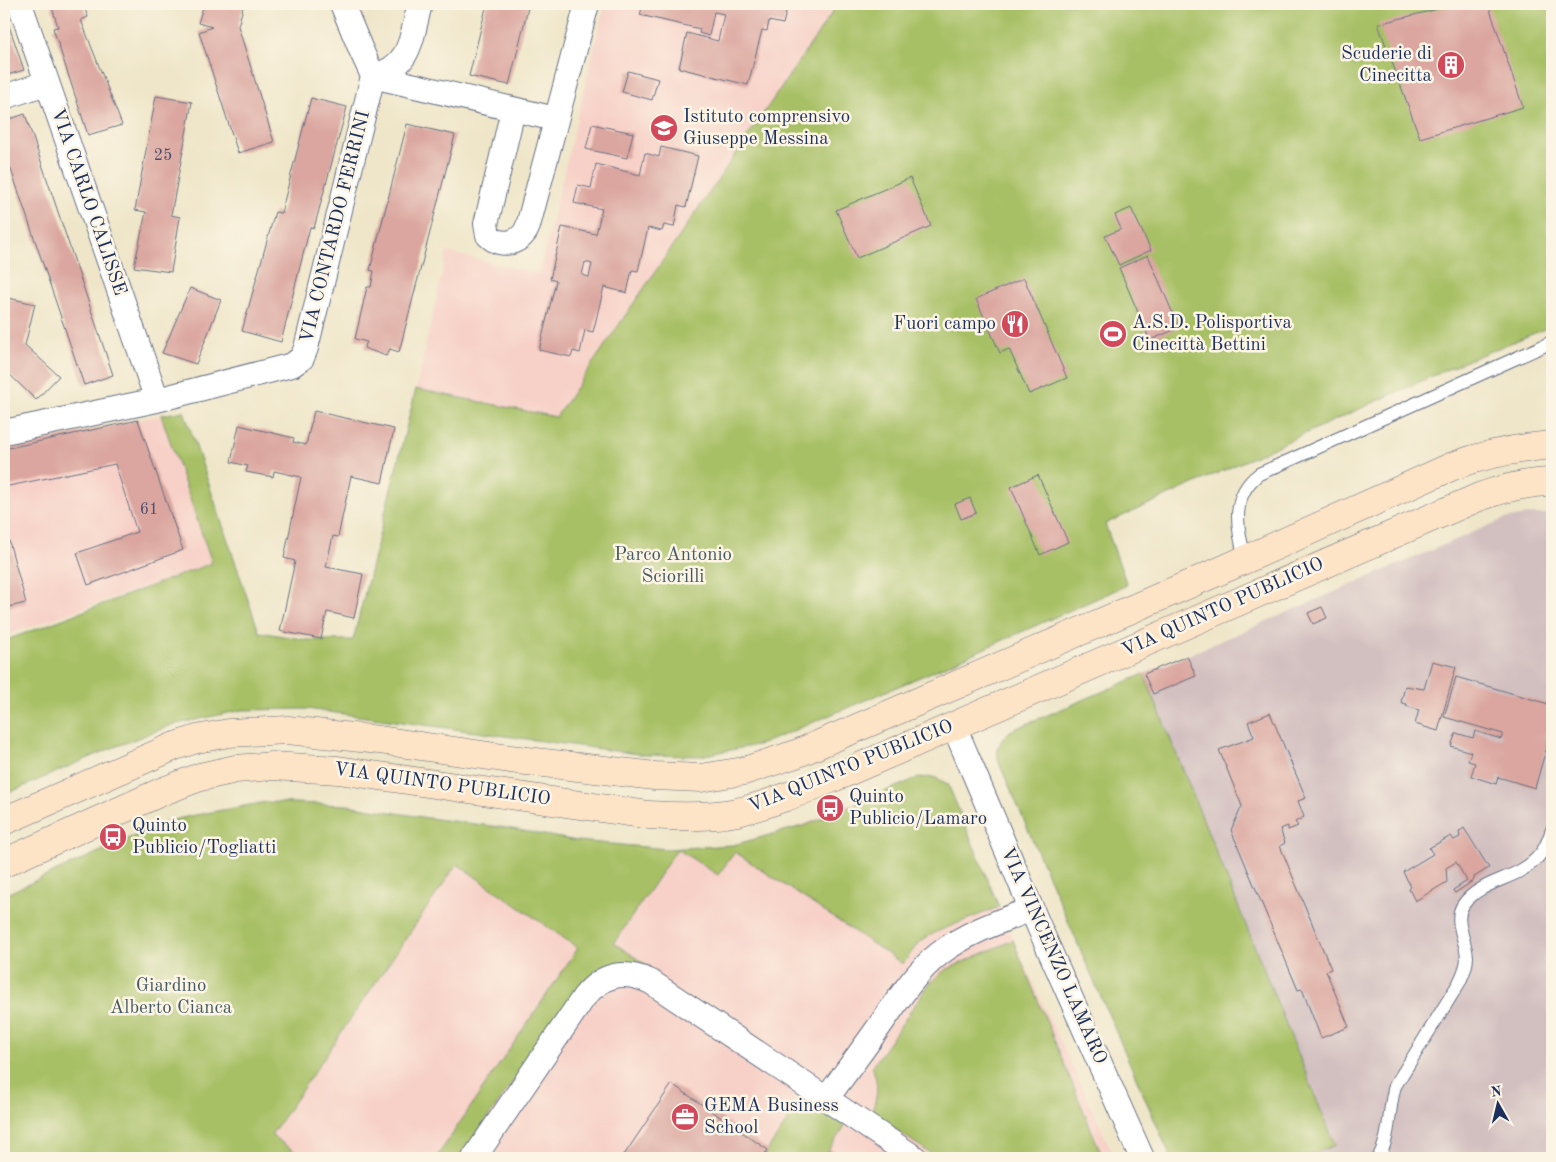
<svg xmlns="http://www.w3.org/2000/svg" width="1556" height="1162" viewBox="0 0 1556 1162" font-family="'Old Standard TT',serif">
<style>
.built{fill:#f7d1c8}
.industrial{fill:#d2bfc0}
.green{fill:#a7c065;stroke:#617862}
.building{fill:#daa69f;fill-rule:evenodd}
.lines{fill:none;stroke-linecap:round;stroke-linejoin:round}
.lane-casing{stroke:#656f83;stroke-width:14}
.street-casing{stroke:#656f83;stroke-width:26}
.secondary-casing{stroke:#656f83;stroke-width:29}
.lane{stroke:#fff;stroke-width:12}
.street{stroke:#fff;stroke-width:24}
.secondary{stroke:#fee4c6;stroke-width:28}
.labels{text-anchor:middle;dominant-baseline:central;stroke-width:5;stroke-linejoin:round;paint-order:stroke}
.number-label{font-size:16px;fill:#4b4d6e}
.poi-label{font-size:19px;fill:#1b2f5e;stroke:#fcf5e5;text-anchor:start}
.street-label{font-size:19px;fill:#1b2f5e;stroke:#fcf5e5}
.park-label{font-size:19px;fill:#455a60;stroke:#fcf5e5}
</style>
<rect width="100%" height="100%" fill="#fcf5e5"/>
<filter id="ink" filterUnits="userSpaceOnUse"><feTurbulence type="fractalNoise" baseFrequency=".02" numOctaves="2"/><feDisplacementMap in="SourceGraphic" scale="10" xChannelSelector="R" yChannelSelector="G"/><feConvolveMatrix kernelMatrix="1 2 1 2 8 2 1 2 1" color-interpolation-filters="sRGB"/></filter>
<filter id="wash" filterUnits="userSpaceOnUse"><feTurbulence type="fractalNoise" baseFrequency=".0096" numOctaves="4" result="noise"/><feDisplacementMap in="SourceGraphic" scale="20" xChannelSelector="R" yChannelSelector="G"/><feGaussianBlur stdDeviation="1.12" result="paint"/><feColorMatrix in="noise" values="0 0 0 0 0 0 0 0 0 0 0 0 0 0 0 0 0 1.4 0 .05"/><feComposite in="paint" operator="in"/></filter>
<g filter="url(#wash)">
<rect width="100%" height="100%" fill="#efe6c9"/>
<path class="built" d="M605 4H838L556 417 416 389 447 252 539 274Z
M161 415 212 563 4 636V449Z
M934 777 948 784 1013 940 1115 1158H304L274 1138 273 1133 457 864 578 948 614 944 677 848 718 875 735 852 917 778Z"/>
<path class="industrial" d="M1534 514H1552V1158H1303L1335 1144 1144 674 1504 519Z"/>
<path class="green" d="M838 4H1552V326L1459 364 1105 524 1127 585 927 674 762 744 700 756 645 755 307 709 242 710 172 725 107 750 4 795V748L6 747 4 737V641L212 563 161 415 184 411 259 632 308 640H353L416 389 556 417Z
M1144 674 1335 1145 1303 1158H1171L999 763C995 749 1000 740 1010 731Z
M934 777 948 784 999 907 936 932 919 942 903 964 735 852 718 875 677 849 614 943 651 968 622 966 585 979 460 1158H436L578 948 457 864 271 1135 304 1158H4V895L163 823 190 816 266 802 347 805 428 818 507 828 577 841 667 849 733 845 806 825 917 778Z
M1013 940 1103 1158H937L871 1113C878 1096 879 1084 872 1067L930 983 945 970Z
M804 1097 845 1126 823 1158H762Z"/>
<g id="blocks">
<path class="building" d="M51 4H83L88 17 81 20 122 125 88 135 53 28 58 27Z
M204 4H244L238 26 274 142 238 153 199 32 212 27 198 23Z
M487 4H529L509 85 469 76Z
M643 4H725L734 6 735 4H788L783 24 769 21 767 31 762 30 748 85 679 68 687 33 718 41 724 14 714 12 709 36 699 33 700 29 640 15Z
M1458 4H1488L1523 107 1420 138 1378 24Z
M4 11 24 70 4 76Z
M628 71 658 79 652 100 622 92Z
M156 96 192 102 171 215 180 217 171 272 134 267 146 212 135 210Z
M311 98 347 107 314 228 310 227 281 342 242 331 275 212 281 213Z
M25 114 113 375 84 385 4 149V121Z
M407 124 455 135 399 352 390 349 386 356 364 348 367 342 355 339 367 287H371L374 271 370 270Z
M592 124 633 133 627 158 586 149Z
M661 147 698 156 686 207 678 205 674 227 664 225 662 231 648 228 638 271 632 270 627 293 604 287 593 332 585 330 580 353 573 351 571 357 539 350 556 281 550 279 562 227 596 234 602 209 574 203 578 185 591 188 596 164 640 175 645 153 659 157ZM585 262 592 264 589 277 582 275Z
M910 178 931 226 857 258 836 210Z
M1131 208 1151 250 1119 265 1105 236 1121 229 1115 215Z
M1148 255 1179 328 1150 340 1119 268Z
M1024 278 1067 378 1029 394 1009 349 1000 353 976 299Z
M190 288 221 300 196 364 162 353Z
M4 297 35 304 25 345 59 376 36 400 4 369Z
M314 411 394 429 382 483 351 476 338 537 333 536 326 567 363 574 354 618 327 612 321 639 280 631 295 561 284 558 301 477 274 471 273 477 246 472 248 466 231 462 239 425 294 438 293 442 306 445Z
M138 420 183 550 88 585 77 553 137 532 115 464 4 487V449Z
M1038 475 1068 542 1040 555 1011 487Z
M970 498 976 513 961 519 955 504Z
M4 523 26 603 4 608Z
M1322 607 1327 618 1313 624 1308 613Z
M1187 656 1196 676 1153 694 1144 674Z
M1432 661 1456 667 1438 731 1415 724 1419 710 1406 706 1407 704 1401 703 1405 686 1424 689Z
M1456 677 1552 705V728L1535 788 1498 777 1496 784 1471 776 1475 763 1468 761 1471 752 1451 746 1456 733 1473 738 1475 731 1501 739 1503 734 1444 717Z
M1270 713 1306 798 1298 801 1304 817 1295 822 1298 826 1288 830V826L1280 829 1285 843 1280 846 1331 969 1326 971 1349 1027 1321 1038 1302 989 1298 990 1231 830 1242 806 1219 750 1254 737 1248 722Z
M1464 828 1489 868 1474 877V880L1455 893 1453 890 1467 881 1456 862 1446 868 1447 882 1415 901 1409 889 1411 887 1403 872 1433 854 1429 848 1451 836 1454 840 1460 837 1459 832Z
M672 1084 768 1150 762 1158H622Z
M829 1149 843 1158H823Z"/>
</g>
</g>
<g filter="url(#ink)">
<use href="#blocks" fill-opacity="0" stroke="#656f83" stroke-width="1"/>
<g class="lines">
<defs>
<path id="lane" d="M1245 559C1237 528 1230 496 1259 474L1552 342
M1378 1158C1391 1137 1388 1109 1395 1086L1459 983C1463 975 1467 966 1467 957 1466 940 1453 920 1463 905 1479 881 1515 880 1535 860 1544 852 1548 841 1552 830"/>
<path id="street" d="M20 4 157 400
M373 76 555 119
M373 76C412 67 411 37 420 4
M4 97 46 83
M513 110 486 224 488 235C502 249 522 243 528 226L587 4
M4 432 157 400 292 365 302 358 306 348 373 76 361 50 342 4
M954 726 1040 929 1142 1158
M827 1098C846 1072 865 1047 883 1021 900 997 916 972 939 954 966 933 1000 921 1032 909
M474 1158 584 997C603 974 623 969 651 982L915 1158"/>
<path id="secondary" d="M4 821 175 746 197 739 229 733 288 730 379 740 510 759 655 776 701 778 744 771 796 754 894 712 1222 570 1453 466C1485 454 1518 448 1552 445
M4 863 161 792 200 777 236 769 272 766 338 770 649 815C678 817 708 818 737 812 776 803 813 786 850 771L1479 497C1502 489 1527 482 1552 482"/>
</defs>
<use href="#lane" class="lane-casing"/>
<use href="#street" class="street-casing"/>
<use href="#secondary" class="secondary-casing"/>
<use href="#lane" class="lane"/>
<use href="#street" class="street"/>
<use href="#secondary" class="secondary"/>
</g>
</g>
<defs>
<symbol id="building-disc" viewBox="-11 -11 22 22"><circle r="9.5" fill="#d1495b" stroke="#fcf5e5"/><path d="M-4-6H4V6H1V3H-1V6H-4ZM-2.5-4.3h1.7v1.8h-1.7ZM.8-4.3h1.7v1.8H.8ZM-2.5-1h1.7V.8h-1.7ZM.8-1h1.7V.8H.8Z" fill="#fff"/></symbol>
<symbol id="school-disc" viewBox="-11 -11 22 22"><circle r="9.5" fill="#d1495b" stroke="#fcf5e5"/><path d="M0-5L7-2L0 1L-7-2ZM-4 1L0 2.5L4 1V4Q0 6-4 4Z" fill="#fff"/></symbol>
<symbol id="restaurant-disc" viewBox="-11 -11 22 22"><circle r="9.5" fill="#d1495b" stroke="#fcf5e5"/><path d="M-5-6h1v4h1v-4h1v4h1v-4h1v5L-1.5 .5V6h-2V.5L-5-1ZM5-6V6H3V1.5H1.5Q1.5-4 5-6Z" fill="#fff"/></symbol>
<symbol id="stadium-disc" viewBox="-11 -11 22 22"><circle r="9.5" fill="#d1495b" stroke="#fcf5e5"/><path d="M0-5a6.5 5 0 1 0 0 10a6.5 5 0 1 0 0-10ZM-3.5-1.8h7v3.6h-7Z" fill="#fff"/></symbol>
<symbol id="bus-disc" viewBox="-11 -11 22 22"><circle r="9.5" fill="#d1495b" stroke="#fcf5e5"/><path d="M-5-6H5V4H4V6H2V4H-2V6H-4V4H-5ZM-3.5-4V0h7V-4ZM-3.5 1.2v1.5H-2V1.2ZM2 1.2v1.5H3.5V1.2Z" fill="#fff"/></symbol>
<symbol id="office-disc" viewBox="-11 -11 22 22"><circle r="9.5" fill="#d1495b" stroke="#fcf5e5"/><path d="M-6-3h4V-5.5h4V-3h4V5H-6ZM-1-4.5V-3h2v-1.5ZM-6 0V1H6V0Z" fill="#fff"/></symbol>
</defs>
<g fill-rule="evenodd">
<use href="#building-disc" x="1435" y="49" width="32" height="32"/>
<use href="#school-disc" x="648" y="112" width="32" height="32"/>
<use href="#restaurant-disc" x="999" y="308" width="32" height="32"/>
<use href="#stadium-disc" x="1097" y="318" width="32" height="32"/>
<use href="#bus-disc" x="814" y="792" width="32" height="32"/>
<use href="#bus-disc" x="97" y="821" width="32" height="32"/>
<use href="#office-disc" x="669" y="1101" width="32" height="32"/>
</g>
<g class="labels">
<g class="number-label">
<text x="163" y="156">25</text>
<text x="149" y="510">61</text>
</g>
<g class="poi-label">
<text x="1432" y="54" text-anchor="end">Scuderie di<tspan x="1432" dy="22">Cinecitta</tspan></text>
<text x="683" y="117">Istituto comprensivo<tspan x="683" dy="22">Giuseppe Messina</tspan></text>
<text x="1132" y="323">A.S.D. Polisportiva<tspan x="1132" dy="22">Cinecittà Bettini</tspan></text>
<text x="996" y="324" text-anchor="end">Fuori campo</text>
<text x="849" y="797">Quinto<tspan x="849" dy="22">Publicio/Lamaro</tspan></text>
<text x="132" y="826">Quinto<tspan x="132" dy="22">Publicio/Togliatti</tspan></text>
<text x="704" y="1106">GEMA Business<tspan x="704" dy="22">School</tspan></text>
</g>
<g class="street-label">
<text transform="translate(88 202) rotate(71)">VIA CARLO CALISSE</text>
<text transform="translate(336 227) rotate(-76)">VIA CONTARDO FERRINI</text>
<text transform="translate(1223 608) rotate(-24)">VIA QUINTO PUBLICIO</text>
<text transform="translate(851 767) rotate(-22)">VIA QUINTO PUBLICIO</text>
<text transform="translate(442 785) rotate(8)">VIA QUINTO PUBLICIO</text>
<text transform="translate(1053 956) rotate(66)">VIA VINCENZO LAMARO</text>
</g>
<g class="park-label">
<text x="673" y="555">Parco Antonio<tspan x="673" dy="22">Sciorilli</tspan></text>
<text x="171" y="986">Giardino<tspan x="171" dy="22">Alberto Cianca</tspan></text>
</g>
</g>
<rect width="1556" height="1162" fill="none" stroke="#fcf5e5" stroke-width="20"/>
<g transform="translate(1498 1104) rotate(352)" stroke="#fcf5e5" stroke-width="4" paint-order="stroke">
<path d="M0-4L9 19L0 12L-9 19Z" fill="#1b2f5e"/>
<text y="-8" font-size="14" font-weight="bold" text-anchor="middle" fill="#1b2f5e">N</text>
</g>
</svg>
